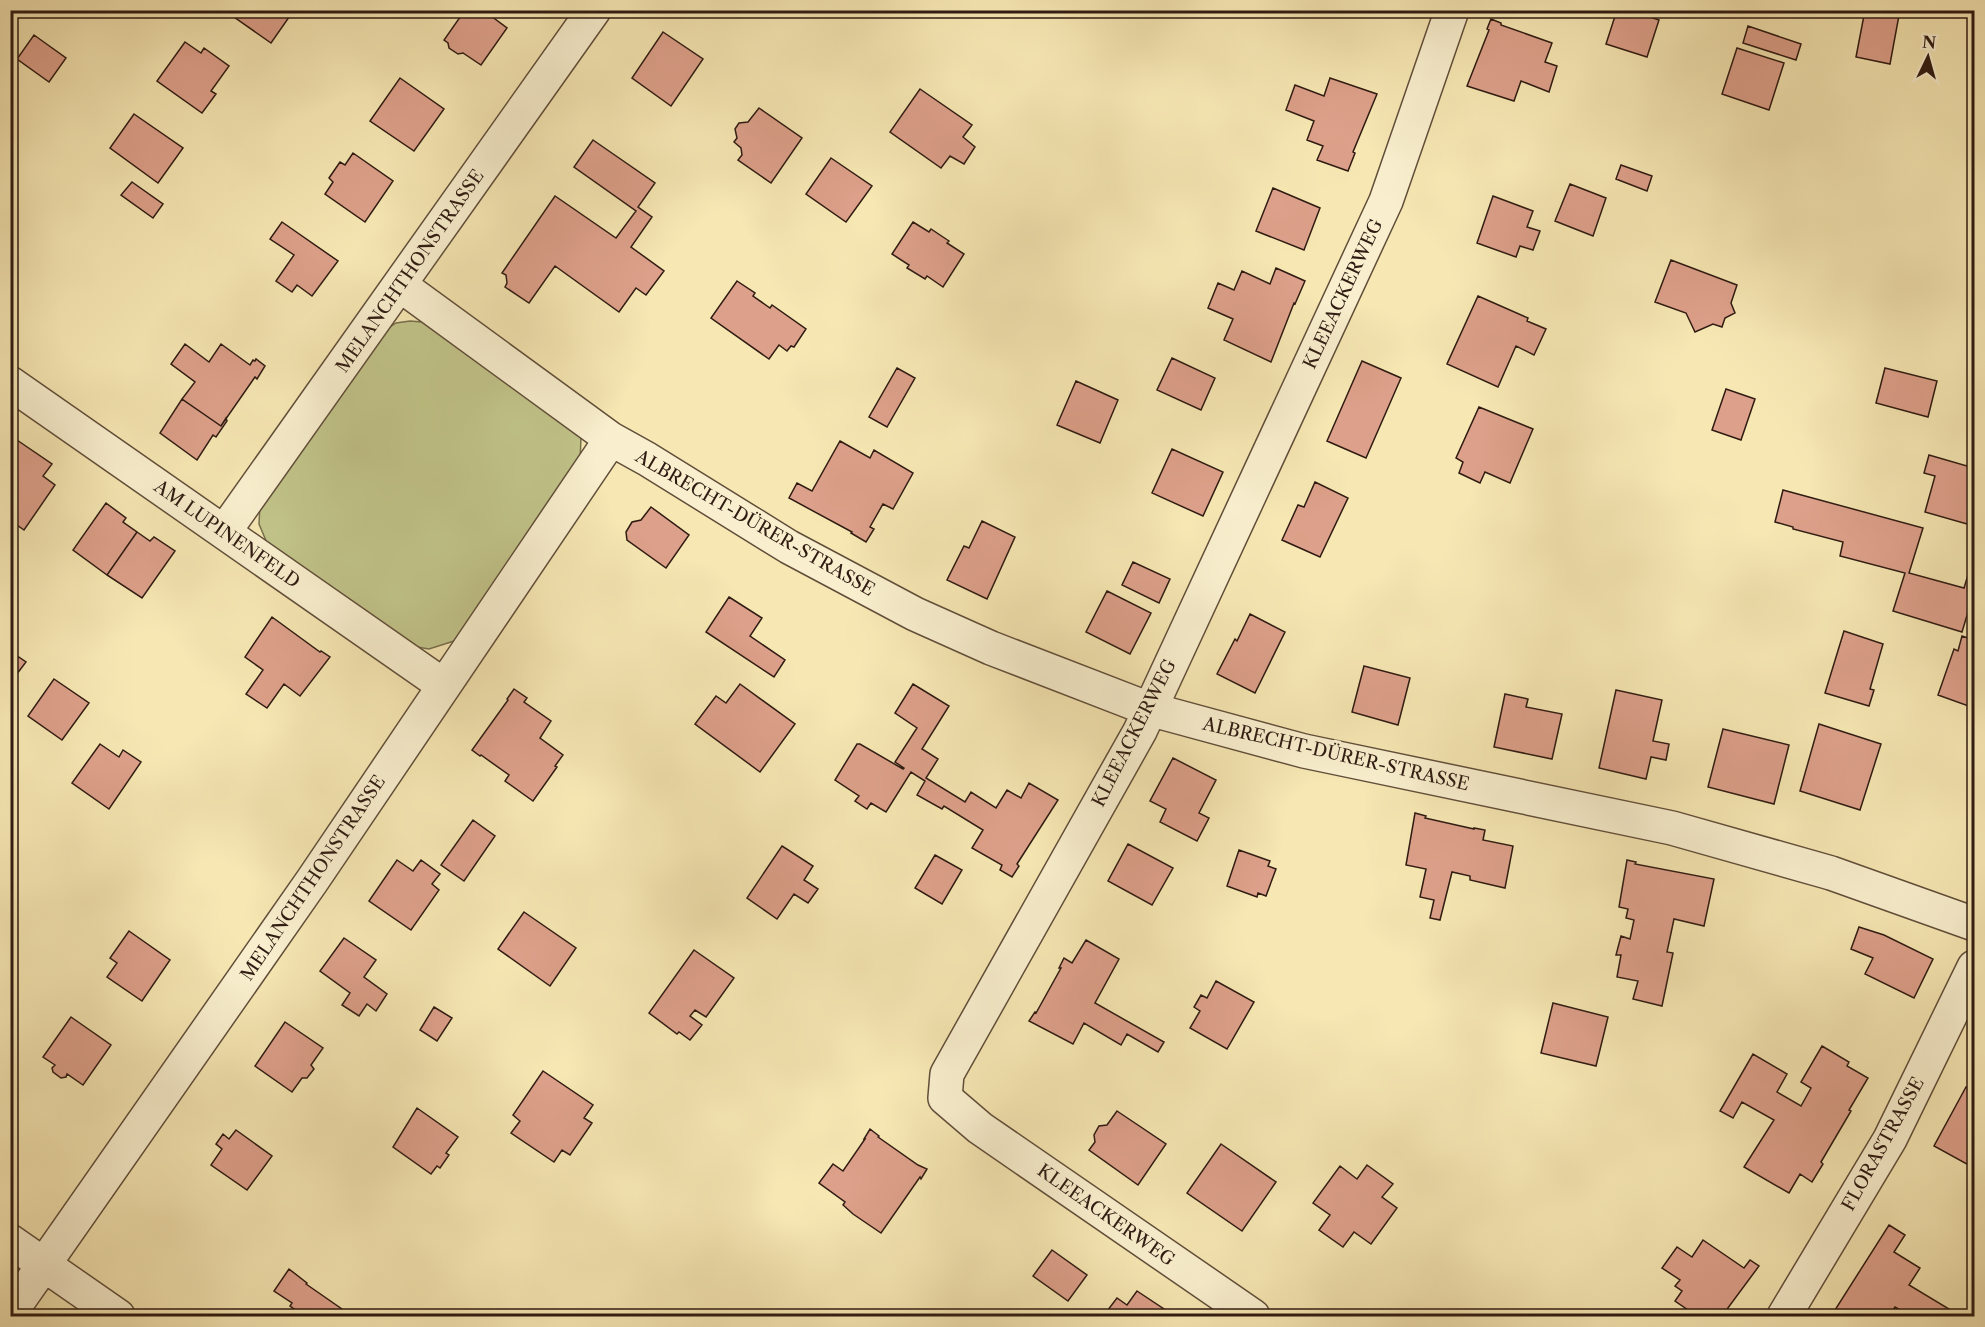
<svg xmlns="http://www.w3.org/2000/svg" width="1985" height="1327" viewBox="0 0 1985 1327" font-family="'Libre Caslon Text',serif">
<style>
.green{fill:#c1c489;stroke:#78704e;stroke-width:1.5}
.building{fill:#dda08a;stroke:#2f1b12;stroke-width:1.5}
.lines{fill:none;stroke-linecap:round;stroke-linejoin:round}
.minor-casing{stroke:#614e3a;stroke-width:36}
.minor{stroke:#f9efce;stroke-width:33}
.labels{text-anchor:middle;dominant-baseline:central;stroke-width:6;stroke-linejoin:round;paint-order:stroke}
.street-label{font-size:18px;fill:#2f1b12;stroke:#f9efce}
</style>
<rect width="100%" height="100%" fill="#f6e7b3"/>
<filter id="stains"><feTurbulence type="fractalNoise" baseFrequency=".00333" numOctaves="4"/><feColorMatrix values="0 0 0 0 .2 0 0 0 0 .09 0 0 0 0 .02 0 0 0 .5 -.17"/></filter>
<radialGradient id="worn" r=".72"><stop offset=".6" stop-color="#630" stop-opacity="0"/><stop offset="1" stop-color="#630" stop-opacity=".3"/></radialGradient>
<path class="green" d="M410 321 422 322 574 427 581 437 580 462 457 640 429 649 417 647 267 543 259 524 260 503 384 331 396 323Z"/>
<path class="building" d="M224 10H294L271 43Z
M465 10H483L507 28 481 65 463 53 458 54 449 48 448 43 444 40Z
M1617 10H1629L1659 20 1647 57 1606 44Z
M1865 10H1900L1890 64 1856 57Z
M1491 19 1501 23V25L1552 43 1545 62 1557 66 1549 92 1521 81 1514 101 1467 86 1489 30 1487 29Z
M1748 26 1801 44 1796 60 1743 43Z
M663 32 703 59 671 106 632 78Z
M34 35 66 58 49 82 17 59Z
M185 42 201 53 204 48 229 66 211 91 216 94 202 113 157 81Z
M1737 48 1784 63 1769 110 1722 94Z
M400 78 444 109 414 151 370 121Z
M1330 78 1377 94 1353 152 1355 153 1348 171 1317 160 1323 146 1307 140 1314 121 1286 110 1295 85 1324 96Z
M920 89 972 125 963 137 975 147 964 164 950 156 941 168 890 132Z
M759 108 802 138 771 183 738 160 742 155 741 148 734 142 737 138 735 129 739 123 748 122Z
M134 114 183 148 158 183 110 148Z
M593 140 655 183 638 207 652 217 631 247 664 271 646 295 636 288 619 312 555 266 529 303 505 287 507 283 506 275 502 273 555 196 616 238 636 211 574 167Z
M353 153 393 181 365 222 325 194 333 182 329 178 340 162 345 165Z
M831 158 872 186 846 222 806 194Z
M1621 165 1652 176 1647 191 1616 179Z
M132 182 163 204 153 218 121 195Z
M1570 184 1606 198 1593 236 1555 221Z
M1273 188 1320 208 1304 250 1256 231Z
M1493 196 1533 211 1527 227 1540 231 1533 250 1520 246 1516 257 1477 243Z
M282 222 338 261 312 296 297 285 292 292 276 281 294 255 270 239Z
M913 222 929 232 931 229 949 241 947 243 964 254 943 287 927 276 925 279 907 268 909 265 892 254Z
M1671 260 1737 285 1731 303 1735 313 1725 318 1722 327 1713 324 1695 332 1686 313 1655 302Z
M1276 268 1305 281 1295 304 1294 303 1271 362 1224 340 1233 319 1208 308 1218 283 1234 290 1242 271 1270 284Z
M737 281 755 293 753 296 770 308 772 305 806 329 794 347 791 346 787 351 779 345 769 359 711 318Z
M1478 296 1528 318 1527 321 1546 329 1534 355 1516 346 1498 387 1447 364Z
M185 344 209 362 221 344 250 365 253 360 255 361 256 359 265 366 257 379 255 377 221 426 182 399 195 382 171 364Z
M1172 358 1215 378 1201 410 1157 390Z
M1362 361 1401 378 1366 458 1327 441Z
M897 368 915 378 887 427 869 417Z
M1885 368 1937 381 1928 417 1876 403Z
M1076 381 1118 400 1100 443 1057 425Z
M1726 389 1755 399 1741 440 1712 430Z
M182 399 221 426 226 418 227 421 216 437 213 435 197 460 160 433Z
M1479 407 1533 429 1510 483 1485 472 1480 483 1459 473 1463 462 1456 458Z
M14 438 52 464 43 476 55 485 24 530 10 520V442Z
M840 441 870 458 874 450 913 473 893 509 883 504 870 527 874 529 866 542 851 533 852 532 789 498 797 483 812 491Z
M1172 449 1223 472 1203 516 1152 493Z
M1929 455 1974 468V526L1925 512 1935 476 1924 473Z
M1315 482 1348 498 1320 557 1282 540 1298 505 1304 507Z
M1783 490 1923 528 1909 573 1964 588 1971 565 1974 567V614L1968 612 1962 632 1893 611 1905 573 1840 556 1843 542 1793 529V527L1775 522Z
M106 503 126 518 123 522 137 532 107 575 73 550Z
M651 507 689 535 666 568 627 540 626 532 632 522 641 520Z
M982 521 1015 537 987 599 947 580 964 546 969 548Z
M137 532 150 541 154 537 175 551 142 598 107 575Z
M1133 562 1170 579 1159 603 1122 585Z
M1107 591 1151 613 1130 654 1086 632Z
M729 597 762 618 750 636 785 660 774 677 706 632Z
M1250 614 1285 632 1255 693 1217 674 1235 639 1237 641Z
M272 617 320 652 321 651 330 657 300 696 284 684 267 708 246 694 263 670 245 657Z
M1844 631 1883 644 1870 689 1874 690 1869 706 1825 693Z
M1962 636 1974 640V708L1938 695 1954 649 1958 651Z
M10 651 26 662 10 683Z
M1364 666 1410 678 1398 725 1352 712Z
M54 679 89 703 62 740 28 716Z
M740 684 795 724 760 772 695 724 716 696 726 703Z
M913 684 949 706 922 749 938 759 926 778 965 802 971 792 996 808 1007 790 1021 798 1029 783 1058 800 1017 864 1019 866 1012 877 1000 870 1002 865 972 848 983 830 944 806 942 809 917 795 925 781 911 772 886 812 871 803 867 809 855 801 859 796 835 780 857 744H860L903 769 904 768 895 762 917 728 895 713Z
M514 689 527 698 524 702 551 721 540 738 563 755 555 766 557 767 533 801 505 781 509 775 481 755 480 756 472 750 508 700 507 699Z
M1616 690 1662 700 1653 741 1669 744 1666 760 1651 757 1646 779 1599 768Z
M1505 694 1528 699 1526 707 1562 714 1552 759 1494 747Z
M1819 724 1881 744 1860 810 1800 791Z
M1723 729 1789 745 1774 804 1708 787Z
M100 744 119 757 123 750 141 762 109 809 72 783Z
M1173 758 1216 780 1199 813 1209 818 1197 841 1160 822 1166 809 1150 801Z
M1415 813 1426 816 1425 818 1474 829V828L1485 830 1483 840 1513 846 1505 888 1470 880V876L1452 872 1440 920 1430 918 1434 900 1420 897 1426 869 1406 865Z
M473 820 495 836 464 881 441 865Z
M1128 844 1173 868 1152 905 1108 881Z
M782 846 813 866 804 880 818 889 808 903 794 894 777 919 747 898Z
M1239 850 1270 861 1268 866 1276 869 1266 896 1258 893 1257 897 1227 886Z
M935 855 962 870 942 904 915 888Z
M397 860 413 871 421 860 440 874 432 884 439 890 411 930 369 901Z
M1627 860 1636 862 1635 864 1714 879 1704 926 1674 919 1667 952 1673 953 1662 1006 1633 999 1638 981 1617 977 1621 955H1616L1621 936 1630 939 1634 920 1626 918 1628 909 1619 907Z
M524 912 576 948 550 986 498 949Z
M1859 927 1884 935 1933 959 1914 998 1865 974 1873 958 1851 949Z
M129 931 170 960 142 1001 107 977 117 963 110 958Z
M344 938 376 960 364 977 387 994 376 1011 367 1004 359 1016 342 1005 350 993 320 971Z
M1086 940 1119 959 1095 1003 1164 1042 1158 1052 1127 1034 1121 1045 1084 1023 1073 1044 1029 1021 1035 1012 1036 1013 1061 968H1059L1064 958 1072 963Z
M694 950 734 978 706 1017 695 1010 690 1016 702 1025 690 1040 679 1032 677 1034 649 1013Z
M1216 981 1254 1002 1227 1049 1190 1028 1200 1011 1194 1007 1201 995 1207 998Z
M1553 1003 1608 1017 1596 1066 1541 1053Z
M434 1007 452 1018 437 1041 420 1030Z
M71 1017 111 1045 83 1085 67 1074 66 1077 61 1078 53 1072 52 1068 55 1065 43 1057Z
M285 1022 323 1048 311 1065 314 1069 307 1078H302L292 1092 255 1066Z
M1822 1046 1849 1062 1847 1066 1868 1078 1849 1110 1851 1111 1821 1162 1823 1164 1812 1182 1800 1174 1789 1193 1744 1167 1774 1120 1742 1102 1733 1118 1720 1111 1753 1054 1787 1074 1777 1092 1801 1106 1811 1088 1801 1082Z
M543 1071 593 1105 584 1118 592 1123 570 1155 562 1150 554 1162 511 1133 520 1121 513 1115Z
M1966 1087 1974 1092V1168L1934 1146Z
M417 1108 458 1137 446 1153 449 1155 440 1168 437 1166 431 1174 393 1147Z
M1117 1111 1166 1144 1138 1185 1089 1150 1095 1142 1094 1135 1099 1126 1107 1125Z
M870 1129 879 1136 878 1137 918 1165 927 1169 921 1179 920 1177 881 1233 853 1214 843 1205 845 1202 819 1183 833 1164 843 1171 865 1139H864Z
M236 1130 272 1156 247 1190 211 1165 222 1149 216 1144 223 1134 229 1139Z
M1221 1144 1276 1182 1242 1231 1187 1193Z
M1367 1165 1393 1184 1382 1197 1397 1208 1371 1244 1354 1232 1343 1247 1319 1230 1330 1215 1313 1203 1340 1166 1357 1179Z
M1889 1225 1905 1235 1894 1252 1920 1268 1909 1285 1954 1312 1952 1316H1911L1895 1307 1889 1316H1872L1869 1315 1868 1316H1845L1835 1310Z
M1703 1240 1744 1268 1750 1260 1759 1266 1722 1316H1697L1675 1301 1682 1291 1675 1286 1680 1280 1662 1268 1677 1247 1692 1257Z
M1052 1250 1087 1275 1068 1301 1033 1276Z
M289 1269 307 1283 306 1284 352 1316H304L290 1306 292 1303 274 1291Z
M1137 1291 1173 1315 1171 1316 1104 1315 1117 1298 1127 1305Z"/>
<g class="lines">
<defs>
<path id="minor" d="M400 285 611 439 647 459 789 547 915 614 991 648 1149 709 1304 751 1672 828 1831 873 1974 924
M10 383 443 685
M224 532 594 10
M10 1241 118 1316
M10 1313 312 881 611 439
M1253 1316 980 1128 945 1098 947 1074 1140 731 1386 201 1452 10
M1784 1316 1890 1139 1974 967"/>
</defs>
<use href="#minor" class="minor-casing"/>
<use href="#minor" class="minor"/>
</g>
<g class="labels">
<g class="street-label">
<text transform="translate(410 271) rotate(-55)">MELANCHTHONSTRASSE</text>
<text transform="translate(1343 294) rotate(-65)">KLEEACKERWEG</text>
<text transform="translate(755 523) rotate(30)">ALBRECHT-DÜRER-STRASSE</text>
<text transform="translate(227 534) rotate(35)">AM LUPINENFELD</text>
<text transform="translate(1134 733) rotate(-63)">KLEEACKERWEG</text>
<text transform="translate(1336 754) rotate(13)">ALBRECHT-DÜRER-STRASSE</text>
<text transform="translate(313 878) rotate(-56)">MELANCHTHONSTRASSE</text>
<text transform="translate(1883 1144) rotate(-61)">FLORASTRASSE</text>
<text transform="translate(1106 1215) rotate(35)">KLEEACKERWEG</text>
</g>
</g>
<rect width="1985" height="1327" fill="none" stroke="#f6e7b3" stroke-width="36"/>
<rect x="12" y="12" width="1961" height="1303" fill="none" stroke="#2f1b12" stroke-width="3"/>
<rect x="18" y="18" width="1949" height="1291" fill="none" stroke="#2f1b12" stroke-width="1.5"/>
<g transform="translate(1928 57) rotate(5)" stroke="#f9efce" stroke-width="4.5" paint-order="stroke">
<path d="M0-4.5L10 22L0 15L-10 22Z" fill="#2f1b12"/>
<text y="-9" font-size="16" font-weight="bold" text-anchor="middle" fill="#2f1b12">N</text>
</g>
<rect width="100%" height="100%" filter="url(#stains)"/>
<rect width="100%" height="100%" fill="url(#worn)"/>
</svg>
